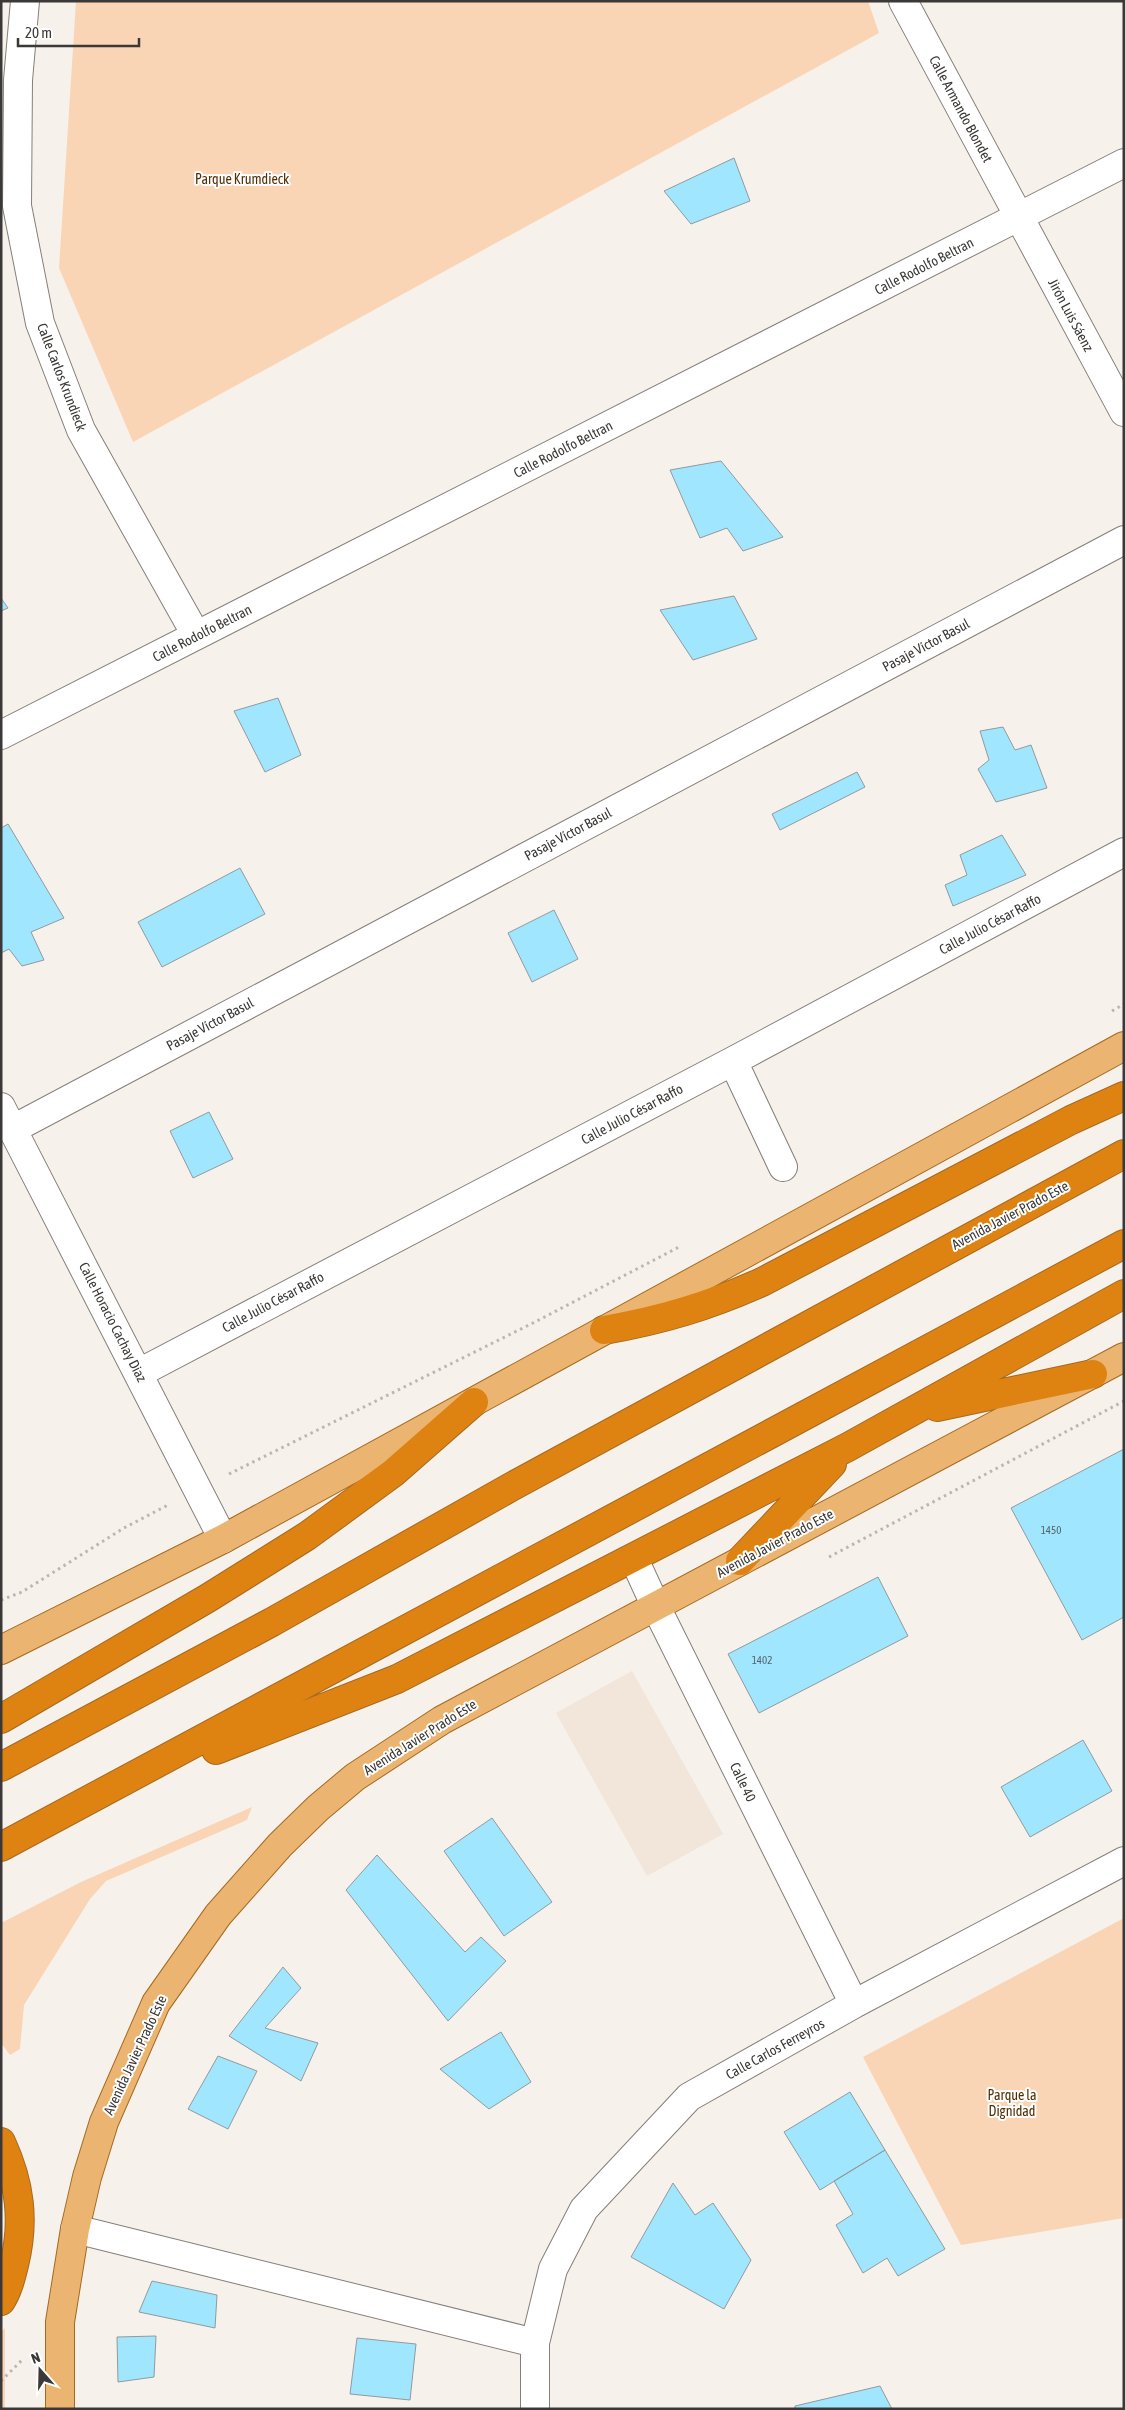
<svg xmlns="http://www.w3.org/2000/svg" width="1125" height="2410" viewBox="0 0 1125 2410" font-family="'Asap Condensed',sans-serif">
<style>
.built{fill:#f2e5da}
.green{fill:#fad5b5}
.building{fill:#a0e6fe;stroke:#929a9c}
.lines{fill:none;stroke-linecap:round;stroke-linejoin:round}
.minor-casing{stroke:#857f7a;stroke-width:30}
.major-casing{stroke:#a5691f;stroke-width:30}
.highway-casing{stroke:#a5691f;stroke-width:30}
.path{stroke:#bab6b2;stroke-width:3;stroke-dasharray:2.5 4;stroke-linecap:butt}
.minor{stroke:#fff;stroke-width:28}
.major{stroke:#ebb571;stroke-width:28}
.highway{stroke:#de8312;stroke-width:28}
.labels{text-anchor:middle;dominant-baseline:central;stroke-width:4;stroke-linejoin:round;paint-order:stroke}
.number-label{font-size:11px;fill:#546469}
.street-label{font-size:14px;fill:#3b3937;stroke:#fff}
.park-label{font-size:14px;fill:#532e03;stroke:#fff}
</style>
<rect width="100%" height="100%" fill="#f7f1ec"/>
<path class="built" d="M632 1671 723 1834 647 1876 556 1713Z"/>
<path class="green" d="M76 1H868L879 33 133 442 59 268Z
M252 1807 247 1820 106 1881 90 1899 24 2005 20 2049 10 2055 1 2043V1923L81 1882Z
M1124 1918V2218L961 2245 863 2057Z
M5 2328V2409H1V2332Z"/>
<path class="building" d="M734 158 750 201 691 224 664 191Z
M721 461 783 537 743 551 727 528 700 538 670 470Z
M734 596 757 639 693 660 660 610Z
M1 598 8 608 1 611Z
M278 698 301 755 265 772 234 711Z
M1003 727 1015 750 1031 745 1047 788 996 802 978 769 989 760 980 731Z
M857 772 865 787 780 830 772 814Z
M8 824 64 918 31 932 44 960 22 966 9 949 1 953V828Z
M1002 835 1026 875 953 906 945 885 967 875 960 855Z
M240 868 265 914 162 967 138 922Z
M554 910 578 959 532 982 508 933Z
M209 1112 233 1159 193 1178 170 1131Z
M1124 1449V1617L1082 1640 1011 1508Z
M878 1577 908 1636 759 1713 728 1654Z
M1083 1740 1112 1791 1030 1837 1001 1787Z
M492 1818 552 1902 504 1936 444 1851Z
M377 1855 465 1952 481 1937 506 1961 448 2021 346 1890Z
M283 1967 301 1988 265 2028 318 2043 301 2081 229 2036Z
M501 2032 531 2082 489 2109 440 2069Z
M218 2056 257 2071 228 2129 188 2109Z
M850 2092 885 2150 820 2190 784 2132Z
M885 2150 945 2249 898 2276 887 2258 863 2273 836 2225 853 2214 834 2181Z
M673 2183 695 2215 713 2203 751 2260 724 2309 631 2257Z
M152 2281 217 2295 215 2328 139 2312Z
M156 2336 154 2377 118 2382 117 2337Z
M357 2338 416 2344 410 2400 350 2394Z
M880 2386 892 2409H795V2406Z"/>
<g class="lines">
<defs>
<path id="minor" d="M25 1 18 80 17 206 40 323 81 430 196 635
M903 1 1124 412
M1 735 1124 163
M733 1061 783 1167
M1 1107 223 1539
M13 1129 1124 540
M139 1373 733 1061 1124 852
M634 1559 656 1607 854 2004
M75 2229 535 2343
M535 2409V2343L553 2269 584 2209 689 2097 854 2004 1124 1861"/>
<path id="major" d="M1 1650 223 1539 1124 1046
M60 2409V2322L75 2229 87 2177 104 2122 156 2003 218 1915 280 1845 318 1808 355 1777 442 1720 1124 1357"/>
<path id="highway" d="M604 1330C662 1320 708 1306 762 1282L1071 1120 1124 1096
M937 1407 1093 1374
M740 1561 832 1464
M1 1719 208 1598 307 1536 393 1473 474 1402
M216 1750 397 1679 848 1447 1124 1294
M1 1767 272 1622 511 1487 1124 1154
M1 1847 1124 1244
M1 2142C20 2183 25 2221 14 2265 11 2277 8 2290 1 2301"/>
</defs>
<use href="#minor" class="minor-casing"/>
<use href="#major" class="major-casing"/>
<use href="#highway" class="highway-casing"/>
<path class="path" d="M1112 1011 1124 1004
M229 1474 535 1322 679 1247
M829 1557 1124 1401
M1 1600 22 1592 124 1528 168 1505
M1 2381 24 2358"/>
<use href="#minor" class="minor"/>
<use href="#major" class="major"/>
<use href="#highway" class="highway"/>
</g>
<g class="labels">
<g class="number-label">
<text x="1051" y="1530">1450</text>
<text x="762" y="1660">1402</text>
</g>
<g class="street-label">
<text transform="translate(961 109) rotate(62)">Calle Armando Blondet</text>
<text transform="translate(924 266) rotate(-27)">Calle Rodolfo Beltran</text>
<text transform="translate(1071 315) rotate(62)">Jirón Luis Sáenz</text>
<text transform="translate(62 377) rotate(69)">Calle Carlos Krundieck</text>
<text transform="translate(563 449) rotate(-27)">Calle Rodolfo Beltran</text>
<text transform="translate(202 633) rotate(-27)">Calle Rodolfo Beltran</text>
<text transform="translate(926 645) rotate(-28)">Pasaje Víctor Basul</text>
<text transform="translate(568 834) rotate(-28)">Pasaje Víctor Basul</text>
<text transform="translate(990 924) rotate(-28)">Calle Julio César Raffo</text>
<text transform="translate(210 1024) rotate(-28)">Pasaje Víctor Basul</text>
<text transform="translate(632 1114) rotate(-28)">Calle Julio César Raffo</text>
<text transform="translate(1010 1215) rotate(-28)">Avenida Javier Prado Este</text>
<text transform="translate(273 1302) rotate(-28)">Calle Julio César Raffo</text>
<text transform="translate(113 1322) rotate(63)">Calle Horacio Cachay Diaz</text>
<text transform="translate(775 1543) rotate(-28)">Avenida Javier Prado Este</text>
<text transform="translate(420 1737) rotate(-32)">Avenida Javier Prado Este</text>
<text transform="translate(743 1782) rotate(64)">Calle 40</text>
<text transform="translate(775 2049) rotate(-29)">Calle Carlos Ferreyros</text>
<text transform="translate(135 2055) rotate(-65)">Avenida Javier Prado Este</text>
</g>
<g class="park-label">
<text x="242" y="179">Parque Krumdieck</text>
<text x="1012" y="2095">Parque la<tspan x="1012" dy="16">Dignidad</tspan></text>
</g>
</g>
<rect width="1125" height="2410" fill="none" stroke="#3b3937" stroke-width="5"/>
<g transform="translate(40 2370) rotate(340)" stroke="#ffffff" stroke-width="4" paint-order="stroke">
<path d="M0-4L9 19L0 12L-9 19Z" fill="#3b3937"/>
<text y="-8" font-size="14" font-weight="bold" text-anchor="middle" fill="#3b3937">N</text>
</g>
<path d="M18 38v8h121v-8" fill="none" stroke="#3b3937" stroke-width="2.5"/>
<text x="25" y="38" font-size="15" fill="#3b3937" stroke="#ffffff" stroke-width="4" paint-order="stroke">20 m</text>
</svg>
